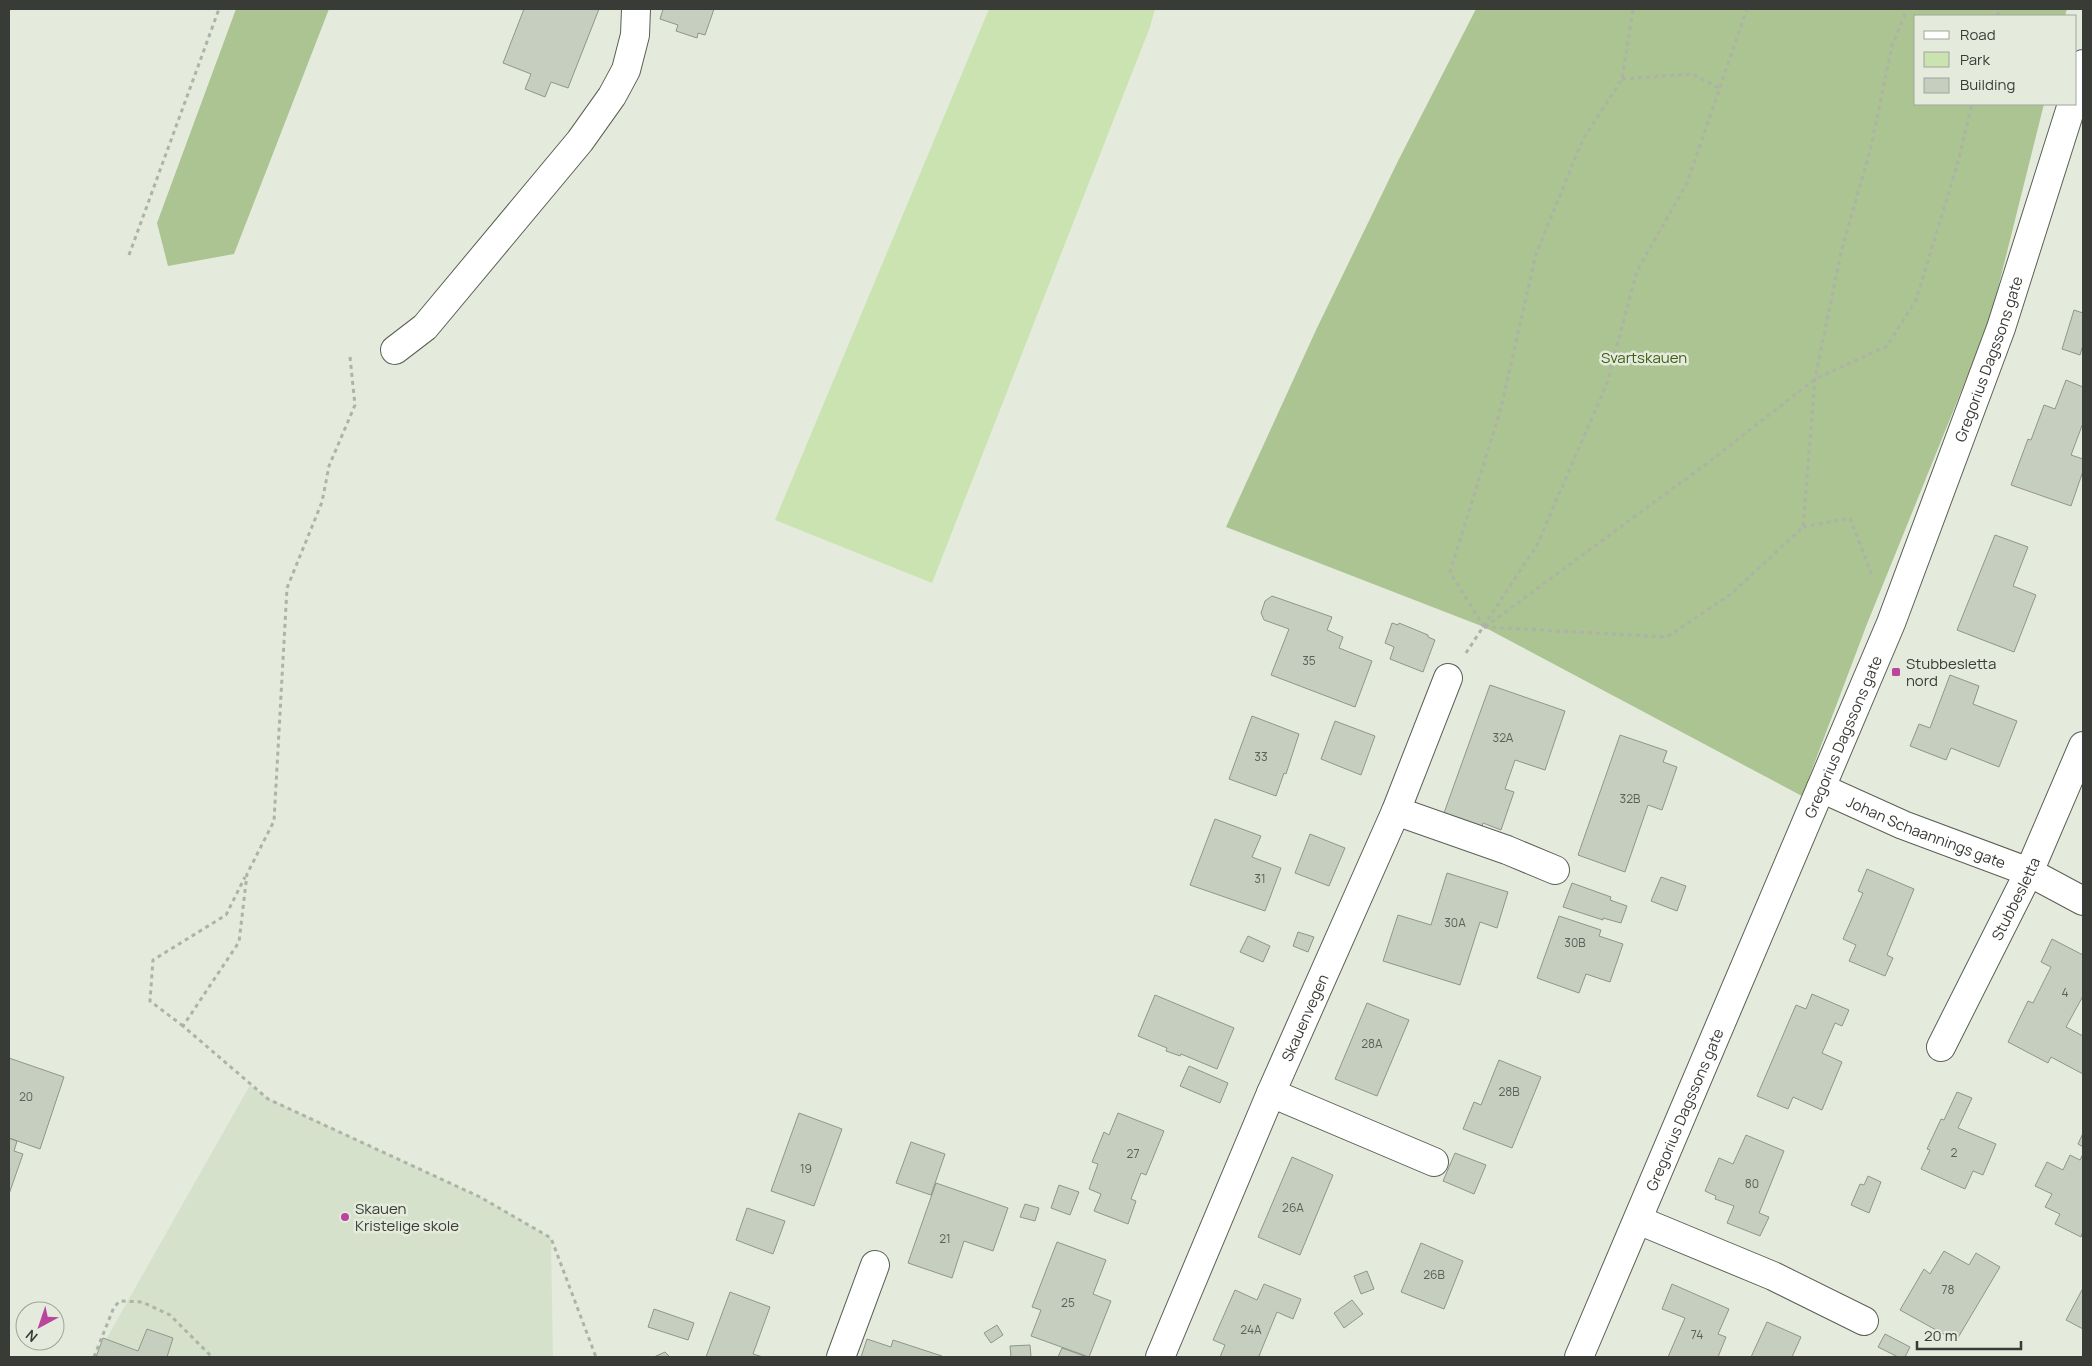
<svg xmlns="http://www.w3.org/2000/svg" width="2092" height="1366" viewBox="0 0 2092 1366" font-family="Manrope,sans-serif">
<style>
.built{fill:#d6e1cc}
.green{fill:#cae3b1}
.forest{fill:#abc492}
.building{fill:#c6cec0;stroke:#90978a}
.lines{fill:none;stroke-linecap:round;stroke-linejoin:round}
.minor-casing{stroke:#5a6054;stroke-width:30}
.path{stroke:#adb3a7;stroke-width:3;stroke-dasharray:4 4;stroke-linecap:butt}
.minor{stroke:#fff;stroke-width:28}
.poi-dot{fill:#bb459c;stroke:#e4ebdc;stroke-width:2}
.labels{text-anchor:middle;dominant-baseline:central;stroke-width:5;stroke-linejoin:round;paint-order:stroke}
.number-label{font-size:12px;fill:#5c6058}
.park-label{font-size:15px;fill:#3f5d13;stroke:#e4ebdc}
.street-label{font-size:15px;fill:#393c36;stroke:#e4ebdc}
.poi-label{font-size:15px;fill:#393c36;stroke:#e4ebdc;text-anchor:start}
</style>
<rect width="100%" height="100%" fill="#e4ebdc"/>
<path class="built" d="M250 1085 269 1099 480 1197 551 1238 553 1357H96Z"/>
<path class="green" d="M989 9H1155L1150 27 932 583 775 520Z"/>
<path class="forest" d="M236 9H329L234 254 168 266 157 223Z
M1476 9H2067L2065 16H1916V104H2044L1990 320 1867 624 1802 796 1484 627 1226 527 1316 330 1399 159Z"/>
<path class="building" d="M524 9H599L568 88 551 82 545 97 525 89 531 74 503 63Z
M663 9H714L705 35 698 33 697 38 676 31 678 25 660 19Z
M2074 310 2083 313V345L2080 355 2062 349Z
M2066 380 2083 387V423L2071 455 2083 459V471L2071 506 2011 485 2028 439 2031 440 2044 405 2055 409Z
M1995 535 2028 547 2013 586 2036 595 2014 652 1957 630Z
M1272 596 1332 617 1327 630 1343 637 1339 648 1372 661 1355 707 1271 675 1289 629 1264 620 1261 613 1265 601Z
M1392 623 1398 625 1399 623 1428 635V637L1435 640 1423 672 1390 659 1394 647 1385 643Z
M1950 675 1979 686 1973 704 2017 721 1999 767 1951 748 1946 760 1910 746 1919 724 1930 728Z
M1490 685 1565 711 1545 770 1515 760 1505 789 1514 792 1501 830 1483 823 1482 826 1444 813Z
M1252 716 1299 734 1286 774 1284 773 1276 796 1229 779Z
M1335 721 1375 736 1361 775 1321 759Z
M1620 735 1667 751 1663 762 1677 767 1662 810 1648 805 1625 872 1578 855Z
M1215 819 1261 836 1252 857 1281 868 1265 911 1190 885Z
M1310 834 1345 848 1329 886 1295 873Z
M1867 869 1914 889 1887 955 1893 958 1885 976 1849 961 1856 945 1843 939 1863 893 1858 891Z
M1447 873 1508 892 1497 928 1480 922 1460 985 1383 961 1398 915 1431 925Z
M1661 877 1686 886 1677 911 1651 901Z
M1572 883 1611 897 1610 900 1627 906 1621 923 1603 918V920L1563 907Z
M1559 916 1601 930 1599 936 1623 944 1610 982 1586 974 1579 993 1537 978Z
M1298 932 1314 937 1308 952 1293 946Z
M1248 936 1270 946 1263 962 1240 952Z
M2052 939 2083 955V996L2066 1027 2083 1036V1074L2051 1057 2048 1063 2008 1042 2028 1001 2033 1003 2051 967 2041 962Z
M1812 994 1849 1010 1842 1026 1835 1023 1822 1053 1842 1062 1822 1110 1793 1097 1788 1109 1757 1096 1796 1005 1806 1009Z
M1155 995 1234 1028 1217 1069 1181 1054 1180 1056 1166 1051 1167 1048 1138 1036Z
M1367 1003 1409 1020 1377 1096 1335 1079Z
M9 1058 64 1077 40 1149 9 1138Z
M1499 1060 1541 1077 1512 1148 1463 1129 1474 1102 1481 1105Z
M1189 1066 1228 1083 1220 1103 1180 1086Z
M1957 1092 1972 1098 1958 1128 1996 1144 1983 1175 1973 1171 1965 1189 1921 1169 1930 1150 1927 1149 1941 1119 1944 1120Z
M799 1113 842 1129 814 1206 771 1191Z
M1118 1113 1164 1131 1146 1175 1141 1173 1131 1199 1136 1201 1128 1224 1094 1211 1101 1194 1089 1189 1098 1164 1092 1162 1104 1132 1109 1135Z
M2083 1133V1147L2078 1144Z
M1746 1135 1784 1151 1759 1213 1769 1217 1760 1236 1727 1223 1734 1206 1715 1199 1716 1196 1705 1191 1719 1158 1733 1164Z
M9 1138 17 1141 14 1151 23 1154 9 1194Z
M911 1142 945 1154 931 1195 896 1183Z
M1455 1153 1486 1165 1474 1194 1443 1181Z
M2083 1154V1231L2081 1237 2055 1224 2060 1214 2045 1207 2052 1194 2035 1186 2047 1162 2063 1170 2070 1155 2080 1160Z
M1292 1157 1333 1175 1300 1255 1258 1237Z
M1868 1176 1881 1182 1869 1213 1851 1205 1860 1184 1864 1185Z
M936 1183 1008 1208 993 1251 964 1241 952 1278 908 1263Z
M1059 1185 1079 1192 1070 1215 1051 1208Z
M1025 1204 1039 1208 1035 1221 1020 1217Z
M747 1208 785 1221 773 1254 736 1240Z
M1057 1242 1106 1260 1093 1294 1111 1301 1089 1357 1031 1336 1041 1310 1032 1307Z
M1421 1243 1463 1261 1444 1309 1401 1292Z
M1944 1251 1969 1265 1976 1253 2000 1267 1956 1341 1900 1310 1924 1269 1930 1274Z
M1367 1271 1374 1289 1361 1294 1354 1276Z
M1264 1284 1301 1299 1293 1319 1277 1312 1259 1356 1263 1357H1220L1225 1345 1213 1340 1235 1290 1257 1300Z
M1672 1284 1729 1309 1718 1334 1726 1337 1718 1357H1668L1685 1318 1662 1309Z
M2083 1288V1329L2066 1320Z
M730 1292 770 1307 753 1354 763 1357H706Z
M1352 1300 1363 1314 1344 1328 1334 1313Z
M654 1309 694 1323 688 1340 648 1327Z
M1767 1322 1801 1337 1792 1357H1751Z
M997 1325 1003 1335 991 1343 984 1333Z
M147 1329 173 1338 167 1357H96L103 1338 138 1351Z
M1885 1334 1910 1347 1905 1357H1898L1878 1347Z
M867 1339 891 1347 893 1340 942 1356 941 1357H861Z
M1030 1345 1031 1357H1011L1010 1346Z
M1062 1348 1087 1357H1058Z
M665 1352 670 1357H654Z"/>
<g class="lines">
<defs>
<g id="minor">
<path d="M2076 92 2083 64"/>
<path d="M395 350 425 327 580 141 612 96 626 70 635 35 636 9"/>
<path id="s1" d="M1821 788 1903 825 2029 872 2083 901"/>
<path d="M1396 811 1507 850 1555 870"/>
<path id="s2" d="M1941 1047 2029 872 2083 746"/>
<path d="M1271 1093 1434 1162"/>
<path d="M1638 1220 1773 1276 1864 1321"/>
<path d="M841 1357 875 1265"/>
<path id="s3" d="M1160 1357 1271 1093 1396 811 1448 678"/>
<path id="s4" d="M1579 1357 1891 623 2001 328 2072 104"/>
</g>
</defs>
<use href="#minor" class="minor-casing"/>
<path class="path" d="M1997 16 2000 9
M1622 79 1692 74 1719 88
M129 255 219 9
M350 357 355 405 329 466 322 502 287 588 274 821 247 874 239 942 183 1026 268 1099 480 1197 551 1238 596 1357
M1803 527 1850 518 1873 578
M1484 627 1667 637 1731 594 1803 527 1815 379 1842 248 1870 151 1892 46 1907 9
M1484 627 1450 572 1501 408 1536 254 1583 139 1622 79 1633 9
M1485 627 1706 464 1815 379 1887 346 1916 300 1958 162 1972 104
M1466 653 1537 545 1607 383 1637 271 1687 183 1747 9
M183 1026 150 1001 153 960 226 915 245 877
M94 1357 114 1307 120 1301 142 1302 170 1315 212 1357"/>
<use href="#minor" class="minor"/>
</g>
<g class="poi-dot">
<rect x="1891" y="667" width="10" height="10" rx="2.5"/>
<circle cx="345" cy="1217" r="5"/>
</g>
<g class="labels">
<g class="number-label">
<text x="1309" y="660">35</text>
<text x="1503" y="737">32A</text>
<text x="1261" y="756">33</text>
<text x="1630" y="798">32B</text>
<text x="1260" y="878">31</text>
<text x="1455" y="922">30A</text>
<text x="1575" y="942">30B</text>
<text x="2065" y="992">4</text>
<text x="1372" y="1043">28A</text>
<text x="1509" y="1091">28B</text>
<text x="26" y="1096">20</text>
<text x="1954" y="1152">2</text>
<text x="1133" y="1153">27</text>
<text x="806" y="1168">19</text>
<text x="1752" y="1183">80</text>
<text x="1293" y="1207">26A</text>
<text x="945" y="1238">21</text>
<text x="1434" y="1274">26B</text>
<text x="1948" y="1289">78</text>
<text x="1068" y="1302">25</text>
<text x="1251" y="1329">24A</text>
<text x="1697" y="1334">74</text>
</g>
<g class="park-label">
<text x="1644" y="357">Svartskauen</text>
</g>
<g class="street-label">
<text stroke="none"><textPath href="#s4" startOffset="1079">Gregorius Dagssons gate</textPath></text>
<text stroke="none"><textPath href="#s4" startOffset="674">Gregorius Dagssons gate</textPath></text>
<text stroke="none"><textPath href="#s1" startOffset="114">Johan Schaannings gate</textPath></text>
<text stroke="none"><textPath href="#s2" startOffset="166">Stubbesletta</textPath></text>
<text stroke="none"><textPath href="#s3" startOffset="369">Skauenvegen</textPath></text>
<text stroke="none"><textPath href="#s4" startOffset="269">Gregorius Dagssons gate</textPath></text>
</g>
<g class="poi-label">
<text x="1906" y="663">Stubbesletta<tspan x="1906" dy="17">nord</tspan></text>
<text x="355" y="1208">Skauen<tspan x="355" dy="17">Kristelige skole</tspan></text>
</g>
</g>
<rect width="2092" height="1366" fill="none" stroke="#393c36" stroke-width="20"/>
<rect x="1914" y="15" width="162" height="90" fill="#e4ebdc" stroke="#a0a59a"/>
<rect x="1924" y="31" width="25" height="8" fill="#ffffff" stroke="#a0a59a"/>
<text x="1960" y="40" font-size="15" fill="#393c36">Road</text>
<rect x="1924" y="52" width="25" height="15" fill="#cae3b1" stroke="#a0a59a"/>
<text x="1960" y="65" font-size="15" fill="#393c36">Park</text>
<rect x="1924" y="78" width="25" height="15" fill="#c6cec0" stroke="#a0a59a"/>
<text x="1960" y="90" font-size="15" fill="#393c36">Building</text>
<g transform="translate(40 1326) rotate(220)"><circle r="24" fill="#e4ebdc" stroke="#a0a59a"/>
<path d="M0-4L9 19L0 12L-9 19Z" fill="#bb459c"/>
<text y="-8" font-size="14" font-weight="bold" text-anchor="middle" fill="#393c36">N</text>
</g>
<path d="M1917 1341v8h104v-8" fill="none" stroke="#393c36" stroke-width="2.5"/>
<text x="1924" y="1341" font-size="15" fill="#393c36" stroke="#e4ebdc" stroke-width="4" paint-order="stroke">20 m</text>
</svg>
